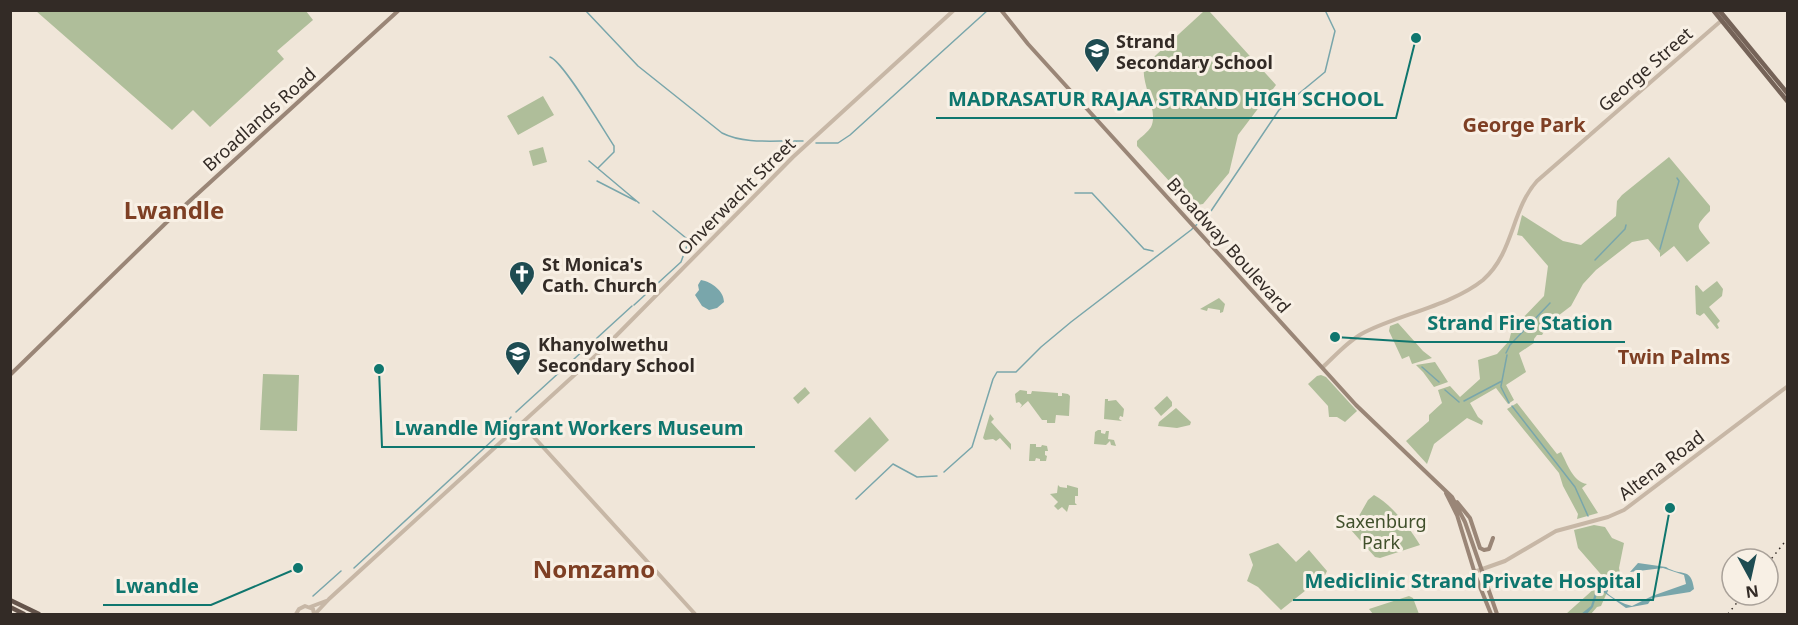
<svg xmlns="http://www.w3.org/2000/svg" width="1798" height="625" viewBox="0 0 1798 625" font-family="'Noto Sans',sans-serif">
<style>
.green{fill:#afbe9a}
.water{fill:#79a6ab}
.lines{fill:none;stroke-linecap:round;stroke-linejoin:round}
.stream{stroke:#79a6ab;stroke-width:1.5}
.tertiary{stroke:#c7b7a6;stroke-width:4}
.secondary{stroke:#9a8677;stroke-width:4}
.primary{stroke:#756358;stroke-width:4.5}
.trunk{stroke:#64544b;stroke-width:4.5}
.rail{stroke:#332b26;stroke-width:1.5;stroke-dasharray:1.5 4.5;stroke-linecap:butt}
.labels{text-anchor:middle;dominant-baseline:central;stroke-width:6;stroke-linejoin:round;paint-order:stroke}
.poi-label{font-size:18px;font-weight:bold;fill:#332b26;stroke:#f8f0e5;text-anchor:start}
.street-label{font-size:18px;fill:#332b26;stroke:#f8f0e5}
.park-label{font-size:18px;fill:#40502b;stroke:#f8f0e5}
.neighbourhood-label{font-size:20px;font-weight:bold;fill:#7e3f24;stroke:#f8f0e5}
.district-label{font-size:24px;font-weight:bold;fill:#7e3f24;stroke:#f8f0e5}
.leader{fill:none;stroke:#0f766e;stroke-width:2}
.callout-dot{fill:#0f766e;stroke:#f8f0e5;stroke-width:2}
.callout-label{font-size:20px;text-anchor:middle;font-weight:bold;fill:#0f766e;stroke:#f8f0e5;stroke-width:6;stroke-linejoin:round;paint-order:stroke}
</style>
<rect width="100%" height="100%" fill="#f0e6d9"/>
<path class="green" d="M306 11 313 20 277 51 284 59 210 127 193 110 172 130 36 11Z
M1204 11 1210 12 1276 85 1238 135 1229 173 1203 204 1192 206 1137 146V141C1141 137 1148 132 1151 127 1159 111 1141 85 1144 66Z
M543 96 554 115 518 135 507 116Z
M543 147 547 162 533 166 529 151Z
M1669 157 1710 206V211C1694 228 1696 225 1710 243L1687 262 1674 246 1660 257V253L1648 239 1632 242 1596 270 1583 284 1571 306 1550 322 1542 335H1537L1534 339V343L1519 353 1526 372 1506 385 1514 400 1508 404 1496 388 1470 403 1478 417 1483 421 1482 425 1467 418 1434 444 1427 464 1406 441 1429 421V415L1442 403 1438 390 1450 386 1460 397 1480 379 1478 360 1497 354 1509 341 1512 329 1544 296 1548 266 1522 236 1517 235 1522 215 1563 241 1581 245 1616 216 1617 201 1622 195Z
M1717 281 1723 289 1722 296 1709 307 1720 321 1717 324 1719 328 1717 329 1704 313 1700 316 1696 314 1695 286 1697 285 1703 292Z
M1219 298 1225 304 1223 312 1220 313V310L1208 308 1207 311 1200 309Z
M1398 323 1423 351 1432 358 1412 364 1409 356 1402 359 1389 331 1390 326Z
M1435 362 1448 382 1434 387 1423 372 1416 365Z
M263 374 299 375 297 431 260 430Z
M1321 375 1326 377 1357 411 1345 422 1337 417H1329L1328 406 1308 384 1317 376Z
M805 387 810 393 798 404 793 398Z
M1020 390 1027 391V394H1031L1032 391 1058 393V396H1062V393L1068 394 1070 396 1069 416 1056 415 1055 423H1047V420H1042L1028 401 1020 408 1022 405 1019 402 1016 403 1015 394Z
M1167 396 1172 402V406L1161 416 1154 408Z
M1105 399H1108V401L1116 400 1124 409 1123 417 1120 416 1119 419 1122 421 1104 419Z
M1517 403 1557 454 1561 452C1567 463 1573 482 1587 484L1582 488 1598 513 1577 519 1578 514 1563 486 1559 473 1507 409Z
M1176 408 1191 422 1190 425 1177 428 1158 426 1159 422Z
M990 414 994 419 991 422 1011 444V450L1000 438 996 441 993 439 985 440 983 438Z
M870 417 889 440 855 472 834 451Z
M1098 430H1101V433L1105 434 1106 431H1109L1108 439 1114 440 1116 446 1111 445 1110 441 1106 445 1094 444 1095 432Z
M1030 444H1036V447H1041L1042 445 1047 446 1048 451H1045V455L1047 456 1046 461H1040V459L1036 458 1035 461H1029Z
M1058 485 1060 487 1067 488V485L1078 488V496H1075V503L1077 505H1069L1067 512 1062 507 1058 510 1054 506 1058 502 1050 494 1057 493Z
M1374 495C1392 505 1409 527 1420 545L1380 558 1375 557 1351 530 1368 500Z
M1594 525 1605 527 1612 538 1624 543 1619 568 1621 578 1609 588 1601 606 1597 607 1591 614H1566L1605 579 1578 548 1574 530Z
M1278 543 1296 562 1309 550 1327 571 1325 575 1281 610 1258 587 1247 581 1253 565 1249 554Z
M1409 596 1413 598 1419 614H1373L1369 609Z"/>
<path class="water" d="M701 280C712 282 724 291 724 302L717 308 709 310 702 306 695 295 699 290 698 285Z
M1638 563 1666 567C1681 577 1691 566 1694 589L1690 592 1652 598 1648 604 1626 608 1602 591H1598L1593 607 1587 614H1581L1591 606 1596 590H1602L1605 586 1609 588 1607 593C1614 599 1623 604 1632 606L1652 596 1686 584 1684 575 1663 568 1630 572Z"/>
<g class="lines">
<path class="stream" d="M585 10 638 66 722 133C746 145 776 140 803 141
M550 57C563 61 604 131 614 146V152L598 168
M816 143H838L850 135 988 10
M589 161 639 203
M597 181 636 201
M1075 193H1092L1144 249 1153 251
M653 211 686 238 690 239 763 165 796 142
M1660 249 1679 181 1677 178
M1595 260 1625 229 1626 225
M634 305 681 262 689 240
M1506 353 1510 345 1550 303
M1422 367 1439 382
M1501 386 1507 355
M1501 387 1509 403
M1445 390 1459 402
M1464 401 1502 381
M1512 406 1575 487 1588 516
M516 412 632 306
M944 472 972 447 993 379 997 372H1016L1041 347 1071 322 1191 230 1211 211 1279 110 1325 72 1335 31 1325 10
M856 499 893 464 917 477 937 476
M354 568 494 439 511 417
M313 596 341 571"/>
<path class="tertiary" d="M1323 367C1336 355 1349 340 1365 332 1401 314 1452 305 1483 280 1514 253 1511 210 1537 181L1722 20
M522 424 695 614
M1474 572 1505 561 1556 531 1608 517 1624 510 1788 386
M310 607 326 601
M296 614 299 609 305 606 313 609 314 614
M315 614 329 599 604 348 793 157 954 10"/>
<path class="secondary" d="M1001 10 1028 44 1356 405 1452 497 1465 522 1497 614
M10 375 171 218 399 10
M1446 493 1457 515 1476 577 1491 614
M1457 502 1470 518 1480 548 1484 550 1489 549 1493 538"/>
<path class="primary" d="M1713 10 1788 102
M1719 10 1788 94"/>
<path class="trunk" d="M10 600 39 614
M10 607 24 614"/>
<path class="rail" d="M1768 563 1788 538
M1728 614 1743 595"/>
</g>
<defs>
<symbol id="school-pin" viewBox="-11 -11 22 30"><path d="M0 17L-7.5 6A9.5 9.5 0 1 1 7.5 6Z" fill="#1e4c52" stroke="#f8f0e5"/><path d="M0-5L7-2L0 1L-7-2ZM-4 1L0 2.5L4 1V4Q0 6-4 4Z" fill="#fff"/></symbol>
<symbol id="church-pin" viewBox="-11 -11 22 30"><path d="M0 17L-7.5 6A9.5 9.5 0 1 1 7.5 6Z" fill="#1e4c52" stroke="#f8f0e5"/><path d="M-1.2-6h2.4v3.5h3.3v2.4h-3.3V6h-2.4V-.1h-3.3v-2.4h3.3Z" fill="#fff"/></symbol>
</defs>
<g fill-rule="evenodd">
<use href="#school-pin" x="1082" y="36" width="30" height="40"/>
<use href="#church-pin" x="507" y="259" width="30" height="40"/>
<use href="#school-pin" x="503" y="339" width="30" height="40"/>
</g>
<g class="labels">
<g class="poi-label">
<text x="1116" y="41">Strand<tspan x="1116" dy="21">Secondary School</tspan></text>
<text x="542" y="264">St Monica's<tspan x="542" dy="21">Cath. Church</tspan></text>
<text x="538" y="344">Khanyolwethu<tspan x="538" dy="21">Secondary School</tspan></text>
</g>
<g class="street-label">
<text transform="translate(1645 69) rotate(-41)">George Street</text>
<text transform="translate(259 119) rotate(-42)">Broadlands Road</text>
<text transform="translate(736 196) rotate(-45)">Onverwacht Street</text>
<text transform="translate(1229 245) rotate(48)">Broadway Boulevard</text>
<text transform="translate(1661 465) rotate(-37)">Altena Road</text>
</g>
<g class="park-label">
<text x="1381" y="521">Saxenburg<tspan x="1381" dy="21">Park</tspan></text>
</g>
<g class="neighbourhood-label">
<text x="1524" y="124">George Park</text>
<text x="1674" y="356">Twin Palms</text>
</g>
<g class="district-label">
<text x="174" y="209">Lwandle</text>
<text x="594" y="568">Nomzamo</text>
</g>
</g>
<path class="leader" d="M1416 38L1396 118H936M1335 337L1415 342H1625M379 369L382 447H755M1670 508L1653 600H1293M298 568L211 605H103"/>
<g class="callout-dot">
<circle cx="1416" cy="38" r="6"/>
<circle cx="1335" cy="337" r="6"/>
<circle cx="379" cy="369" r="6"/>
<circle cx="1670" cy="508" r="6"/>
<circle cx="298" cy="568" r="6"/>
</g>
<g class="callout-label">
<text x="1166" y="106">MADRASATUR RAJAA STRAND HIGH SCHOOL</text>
<text x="1520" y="330">Strand Fire Station</text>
<text x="569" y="435">Lwandle Migrant Workers Museum</text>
<text x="1473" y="588">Mediclinic Strand Private Hospital</text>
<text x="157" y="593">Lwandle</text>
</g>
<rect width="1798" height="625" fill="none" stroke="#332b26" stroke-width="24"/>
<g transform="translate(1750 577) rotate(172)"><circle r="28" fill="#f8f0e5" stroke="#a9a199" stroke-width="1.5"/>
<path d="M0-4.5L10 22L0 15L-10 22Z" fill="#1e4c52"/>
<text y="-9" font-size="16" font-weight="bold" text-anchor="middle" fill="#332b26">N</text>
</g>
</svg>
